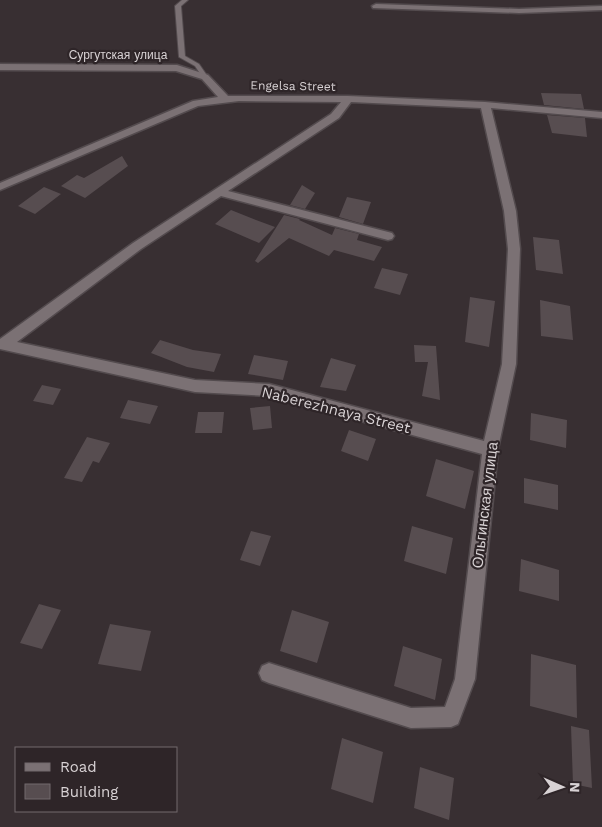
<svg xmlns="http://www.w3.org/2000/svg" width="602" height="827" viewBox="0 0 602 827" font-family="'Work Sans',sans-serif">
<style>
.building{fill:#574d50}
.lines{fill:none;stroke-linecap:round;stroke-linejoin:round}
.lane-casing{stroke:#534b4e;stroke-width:2}
.street-casing{stroke:#534b4e;stroke-width:3}
.lane{fill:#7b7174;fill-rule:evenodd}
.street{fill:#7b7174;fill-rule:evenodd}
.labels{text-anchor:middle;dominant-baseline:central;stroke-width:4.5;stroke-linejoin:round;paint-order:stroke}
.far-street-label{font-size:12px;fill:#d8d2d4;stroke:#2e2528}
.street-label{font-size:15px;fill:#d8d2d4;stroke:#2e2528}
</style>
<rect width="100%" height="100%" fill="#382f32"/>
<path class="building" d="M541 93 581 94 584 109 544 105Z
M547 115 585 118 587 137 552 133Z
M122 156 128 166 85 198 61 186 77 175 84 178Z
M302 185 315 193 305 209 290 205Z
M44 187 61 194 35 214 18 206Z
M347 197 371 202 363 224 339 217Z
M231 210 256 220 275 227 259 243 215 224Z
M284 215 300 219 299 220 332 235 335 228 359 234 357 240 382 247 374 261 334 250 329 256 289 238 258 263 255 261Z
M533 237 559 240 563 274 536 270Z
M382 268 408 274 400 295 374 288Z
M470 297 495 301 489 347 465 342Z
M540 300 570 306 573 340 541 336Z
M160 340 193 350 221 354 214 372 187 367 151 353Z
M414 345 436 346 440 400 422 396 428 362H415Z
M254 355 288 361 283 380 248 374Z
M331 358 356 365 346 391 320 387Z
M42 385 61 389 53 405 33 401Z
M128 400 158 406 150 424 120 418Z
M270 406 272 428 253 430 250 408Z
M198 412H224L222 433H195Z
M531 413 567 420 566 448 530 440Z
M349 430 376 439 368 461 341 451Z
M87 437 110 443 99 463 93 461 82 482 64 478Z
M436 459 474 471 465 509 426 496Z
M524 478 558 485V510L524 503Z
M412 526 453 538 446 574 404 561Z
M251 531 271 536 260 566 240 560Z
M521 559 559 570V601L519 591Z
M39 604 61 610 42 649 20 643Z
M292 610 329 622 317 663 280 651Z
M110 624 151 631 141 671 98 664Z
M403 646 442 659 435 700 394 686Z
M531 654 576 665 577 718 530 706Z
M571 726 589 730 592 788 573 784Z
M342 738 383 752 373 803 331 789Z
M420 767 454 778 449 820 414 808Z"/>
<g class="lines">
<defs>
<path id="lane" d="M182 0H188L181 6 185 56 199 64 208 77 207 78H203L195 66 179 57 175 6Z"/>
<path id="street" d="M376 4 519 9 602 6V10L519 13 373 8 372 6Z
M0 64 177 65 208 75 228 96H348L485 102 602 112V118L491 108 516 211 520 249 516 364 498 449 475 679 458 724 451 727 411 728 269 683 262 680 259 673 262 666 269 663 411 708 445 707 455 679 482 454 269 396 195 392 0 349V339L133 243 331 114 341 102 239 101 198 106 0 190V183L193 101 218 97 202 79 176 71 0 70ZM351 102 481 108 504 211 508 249 502 364 484 441 269 384 195 380 17 342 141 249 221 196 388 240 392 239 394 236 392 233 228 191 339 118Z"/>
</defs>
<use href="#lane" class="lane-casing"/>
<use href="#street" class="street-casing"/>
<use href="#lane" class="lane"/>
<use href="#street" class="street"/>
</g>
<g class="labels">
<g class="far-street-label">
<text x="118" y="55">Сургутская улица</text>
<text transform="translate(293 86) rotate(1)">Engelsa Street</text>
</g>
<g class="street-label">
<text transform="translate(336 410) rotate(14)">Naberezhnaya Street</text>
<text transform="translate(485 505) rotate(-83)">Ольгинская улица</text>
</g>
</g>
<rect x="15" y="747" width="162" height="65" fill="#2e2528" stroke="#726a6d"/>
<rect x="25" y="763" width="25" height="8" fill="#7b7174" stroke="#726a6d"/>
<text x="60" y="772" font-size="15" fill="#d8d2d4">Road</text>
<rect x="25" y="784" width="25" height="15" fill="#574d50" stroke="#726a6d"/>
<text x="60" y="797" font-size="15" fill="#d8d2d4">Building</text>
<g transform="translate(562 787) rotate(92)" stroke="#2e2528" stroke-width="4" paint-order="stroke">
<path d="M0-4L9 19L0 12L-9 19Z" fill="#d8d2d4"/>
<text y="-8" font-size="14" font-weight="bold" text-anchor="middle" fill="#d8d2d4">N</text>
</g>
</svg>
